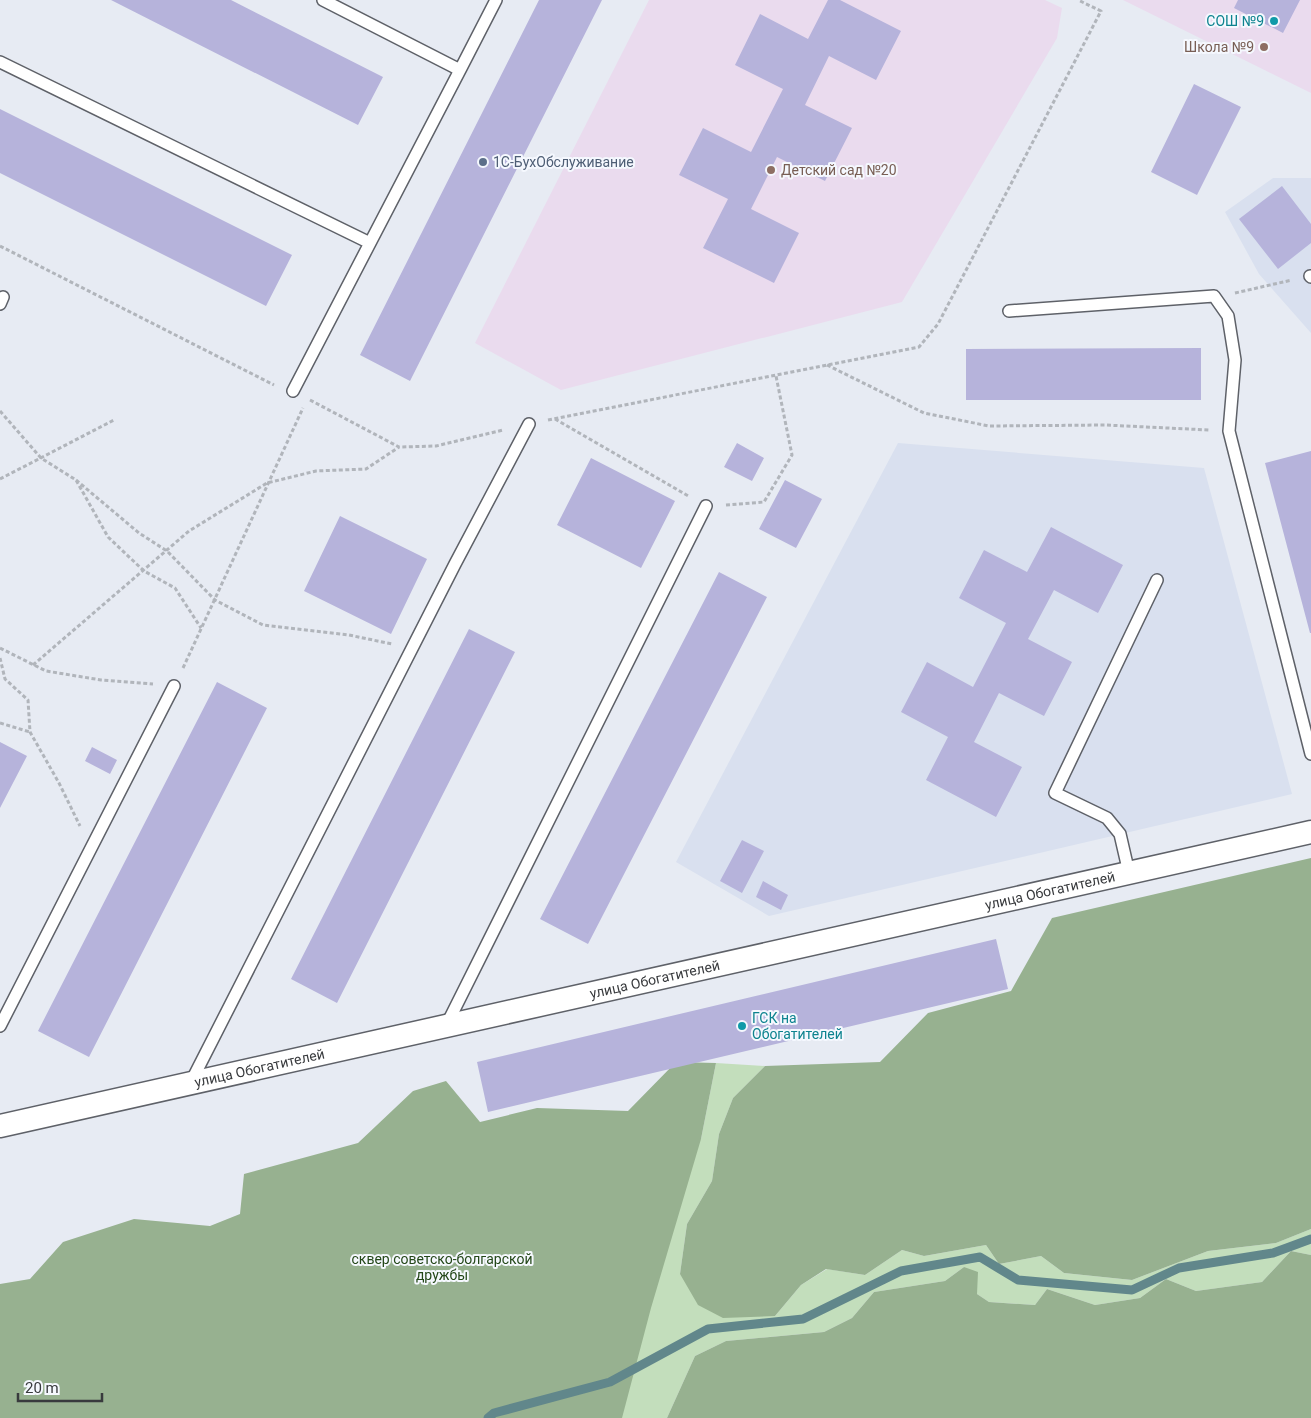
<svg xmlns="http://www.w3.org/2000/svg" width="1311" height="1418" viewBox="0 0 1311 1418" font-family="Roboto,sans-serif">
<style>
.built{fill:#d9e0ef}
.education{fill:#eadbee}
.green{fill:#c3debc}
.forest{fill:#97b190}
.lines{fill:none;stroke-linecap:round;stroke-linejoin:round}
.stream{stroke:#61878b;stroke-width:9}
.building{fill:#b6b3db}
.service-casing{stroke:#5e6168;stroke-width:14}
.minor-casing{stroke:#5e6168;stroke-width:25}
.path{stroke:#b1b5bb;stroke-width:3;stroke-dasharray:4 2.5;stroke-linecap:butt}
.service{stroke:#fff;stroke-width:11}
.minor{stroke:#fff;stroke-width:22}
.culture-dot{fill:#0f9aa8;stroke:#f5f8fe;stroke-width:2}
.education-dot{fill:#8d6e63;stroke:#f5f8fe;stroke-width:2}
.service-dot{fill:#5c6f8a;stroke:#f5f8fe;stroke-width:2}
.labels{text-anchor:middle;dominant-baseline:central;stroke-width:4;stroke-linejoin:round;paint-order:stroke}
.culture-label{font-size:14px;fill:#0d838f;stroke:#f5f8fe;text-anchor:end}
.education-label{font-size:14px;fill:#785e54;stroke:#f5f8fe;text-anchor:end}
.service-label{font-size:14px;fill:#4e5e75;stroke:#f5f8fe;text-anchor:start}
.street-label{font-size:14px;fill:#383a3d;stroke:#f5f8fe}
.park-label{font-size:14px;fill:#234718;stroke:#f5f8fe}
</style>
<rect width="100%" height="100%" fill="#e7ebf3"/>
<path class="built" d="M1273 178H1311V333L1259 274 1225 212Z
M898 443 1204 468 1292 794 769 916 676 862Z"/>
<path class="education" d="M649 0H1045L1062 8 1057 38 902 302 561 390 475 343Z
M1123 0H1311V93Z"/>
<path class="green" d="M716 1063 765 1066 733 1098 719 1134 712 1181 687 1224 680 1274 775 1316 801 1285 827 1269 865 1275 902 1250 924 1256 986 1245 999 1264 1041 1256 1064 1273 1132 1280 1208 1251 1276 1243 1311 1229V1255L1291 1251 1262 1282 1196 1291 1166 1279 1140 1298 1095 1305 1047 1289 1035 1305 989 1302 977 1294 964 1267 945 1281 874 1292 852 1318 824 1332 726 1341 695 1356 667 1418H408L701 1139Z"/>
<path class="forest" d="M1311 858V1229L1276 1243 1208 1251 1132 1280 1064 1273 1041 1256 999 1264 986 1245 924 1256 902 1250 865 1275 826 1269 801 1285 775 1316 723 1318 698 1305 680 1274 687 1224 712 1181 719 1134 733 1098 765 1066 880 1062 928 1013 1011 991 1052 918Z
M676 1062 716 1063 701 1139 651 1308 622 1418H0V1284L30 1279 63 1242 134 1219 210 1226 240 1214 244 1174 358 1143 413 1091 446 1081 480 1122 537 1108 628 1111Z
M1291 1251 1311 1255V1418H667L695 1356 726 1341 824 1332 852 1318 874 1292 945 1281 964 1267 978 1272 977 1294 989 1302 1035 1305 1047 1289 1095 1305 1140 1298 1166 1279 1196 1291 1262 1282Z"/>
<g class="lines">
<path class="stream" d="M488 1418 494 1413 610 1382 708 1329 803 1319 901 1271 980 1257 1018 1280 1132 1290 1179 1268 1273 1253 1311 1239"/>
</g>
<path class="building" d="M111 0H231L383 77 358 125Z
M539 0H602L410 381 360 355Z
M828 0H840L901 31 876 80 829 56 805 105 852 128 825 181 777 157 751 209 799 233 774 283 703 248 728 199 679 175 703 128 751 152 783 89 735 65 760 14 808 39Z
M1238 0H1300L1283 33 1234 8Z
M1194 84 1241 107 1197 195 1151 172Z
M0 109 292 255 266 306 0 173Z
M1282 186 1311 224V243L1278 269 1239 219Z
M1201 348V400H966V349Z
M737 443 764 458 752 481 724 467Z
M1311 451V633H1310L1265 463Z
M591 458 675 501 641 568 557 525Z
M785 480 822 499 796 548 759 529Z
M340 516 427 559 391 634 304 591Z
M1051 527 1123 565 1098 613 1054 590 1028 639 1072 662 1044 716 999 693 974 742 1022 767 996 817 926 780 948 737 901 712 927 662 973 687 1006 623 959 598 984 550 1027 572Z
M719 572 767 597 588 944 540 919Z
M469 629 515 652 337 1003 291 979Z
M217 682 267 708 89 1057 38 1031Z
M0 742 27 756 0 808Z
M92 747 117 760 110 774 85 761Z
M742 840 764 851 742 893 720 881Z
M763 881 788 895 781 910 756 897Z
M996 939 1008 989 488 1112 477 1062Z"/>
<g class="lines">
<defs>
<path id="service" d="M0 62 370 243
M460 70 496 0
M1310 276 1311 277
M0 304 3 297
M1009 311 1214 296 1228 316 1235 360 1229 431 1311 754
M293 391 460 70 323 0
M1129 873 1120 834 1107 818 1055 793 1157 580
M447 1024 706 506
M0 1026 174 686
M191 1082 455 564 529 424"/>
<g id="minor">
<path id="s1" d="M0 1126 1311 832"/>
</g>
</defs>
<use href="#service" class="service-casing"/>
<use href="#minor" class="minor-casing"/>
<path class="path" d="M0 246 274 385
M1235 293 1292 280
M827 365 924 413 989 426 1105 425 1209 430
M310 400 399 447 436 446 503 430
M0 411 41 458 76 480 108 537 144 571 175 588 201 628
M555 419 690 497
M548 420 919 347 938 324 1101 11 1078 0
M0 479 114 420
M76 480 139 533 167 551 215 600 263 625 349 635 392 644
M726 505 764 502 792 455 776 376
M0 648 46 671 101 680 153 684
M0 658 5 679 28 700 30 732 59 783 80 826
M33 665 189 531 267 483 316 471 366 469 399 447
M183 668 303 408
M0 723 30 732"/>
<use href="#service" class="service"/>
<use href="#minor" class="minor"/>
</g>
<g class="culture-dot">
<circle cx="1274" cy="21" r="5"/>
<circle cx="742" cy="1026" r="5"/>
</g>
<g class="education-dot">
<circle cx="1264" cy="47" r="5"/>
<circle cx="771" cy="170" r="5"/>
</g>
<circle class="service-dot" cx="483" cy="162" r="5"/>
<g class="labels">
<g class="culture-label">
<text x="1264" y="21">СОШ №9</text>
<text x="752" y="1018" text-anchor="start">ГСК на<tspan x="752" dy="16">Обогатителей</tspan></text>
</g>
<g class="education-label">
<text x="1254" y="47">Школа №9</text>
<text x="781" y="170" text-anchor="start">Детский сад №20</text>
</g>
<g class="service-label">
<text x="493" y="162">1С-БухОбслуживание</text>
</g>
<g class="street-label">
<text stroke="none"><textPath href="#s1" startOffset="1076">улица Обогатителей</textPath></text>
<text stroke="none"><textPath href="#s1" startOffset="671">улица Обогатителей</textPath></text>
<text stroke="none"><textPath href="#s1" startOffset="266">улица Обогатителей</textPath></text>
</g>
<g class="park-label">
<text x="442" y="1259">сквер советско-болгарской<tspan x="442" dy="16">дружбы</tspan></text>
</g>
</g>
<path d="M18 1393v8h84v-8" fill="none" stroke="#383a3d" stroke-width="2.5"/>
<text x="25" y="1393" font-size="15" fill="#383a3d" stroke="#f5f8fe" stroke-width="4" paint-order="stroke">20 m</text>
</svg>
